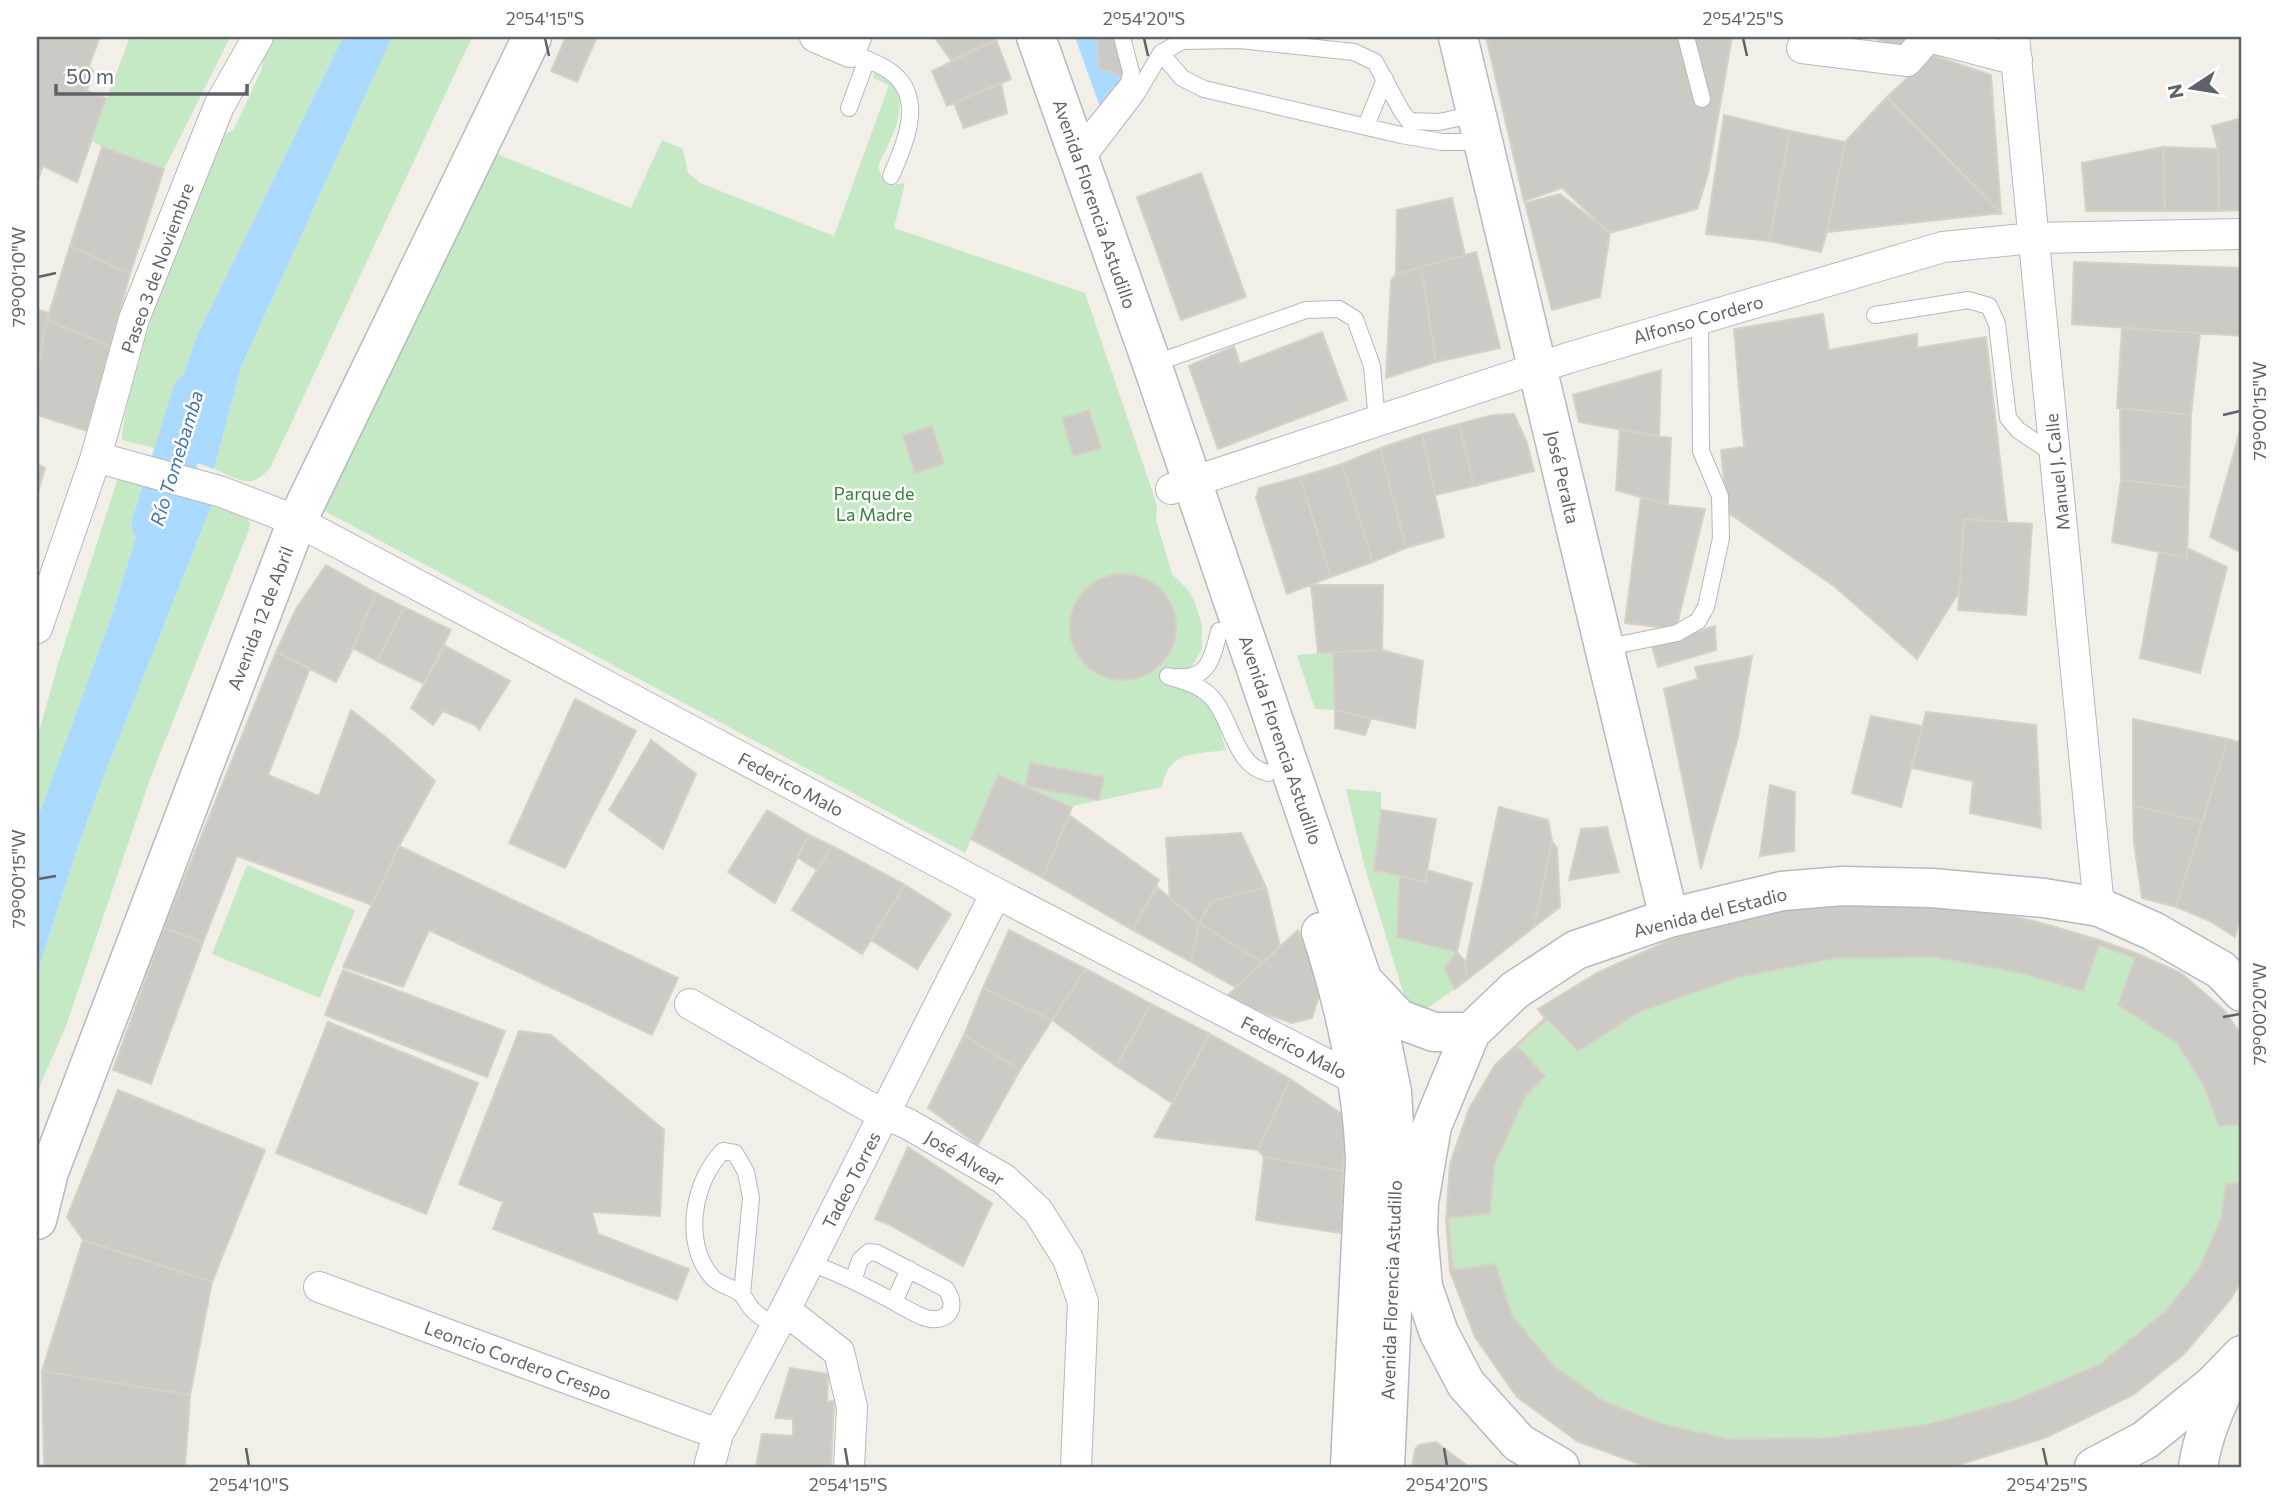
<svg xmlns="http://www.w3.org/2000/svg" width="2279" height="1504" viewBox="0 0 2279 1504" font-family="Commissioner,sans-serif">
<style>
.green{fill:#c5e8c5}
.water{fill:#aadaff}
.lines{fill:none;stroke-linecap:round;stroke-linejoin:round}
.river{stroke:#aadaff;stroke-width:46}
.building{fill:#cccac5;stroke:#d6d1c6;stroke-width:2}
.lane-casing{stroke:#b5b8bc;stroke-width:18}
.street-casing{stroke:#b5b8bc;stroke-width:32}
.secondary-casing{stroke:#b6babf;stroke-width:41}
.lane{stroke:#fff;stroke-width:16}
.street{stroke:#fff;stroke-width:30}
.secondary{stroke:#fff;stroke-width:38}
.ticks{fill:none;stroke:#5f6368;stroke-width:2.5}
.labels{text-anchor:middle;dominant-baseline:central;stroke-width:5;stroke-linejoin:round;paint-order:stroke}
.street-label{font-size:18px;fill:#5f6368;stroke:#fff}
.park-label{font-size:18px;fill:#348238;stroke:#fff}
.water-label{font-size:19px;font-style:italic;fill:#4174aa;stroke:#fff}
.neatline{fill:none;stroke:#5f6368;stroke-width:2.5}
.ticks-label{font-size:18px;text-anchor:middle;fill:#5f6368}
</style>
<rect width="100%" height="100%" fill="#f1efe8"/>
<path class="green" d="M130 37H230L164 169 102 147 91 140Z
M270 37H343L196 338 159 449 122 440C123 414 131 391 138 366 158 288 189 213 219 138L234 129 262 69 263 48Z
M392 37H472L271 466C251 492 240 479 214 469L241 367Z
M875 69C881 74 893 80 896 87 906 105 894 133 886 150 884 155 880 159 879 165 878 180 892 187 905 183L894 228 1085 293 1157 505 1156 520 1172 574 1188 590 1194 600 1202 625V649L1190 669H1176L1171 682 1211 701 1226 750C1195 755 1169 749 1162 787L1073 806 998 775 965 853 319 508 487 150 631 208 662 140 683 149 688 173 700 183 834 236 889 85 873 78Z
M119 475 152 484 112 615 37 820V739L58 664Z
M213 502 247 516 250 524 248 532 150 779 66 1026 37 1092V974L74 858 103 778Z
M1333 652 1335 710 1315 709 1297 655Z
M1346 789 1381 792V810L1374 870 1400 876 1397 937 1457 952 1444 968 1455 989 1426 1009 1407 1005 1365 868Z
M247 865 355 910 320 998 212 954Z
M1973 908C2033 920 2093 933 2148 959 2159 964 2173 968 2182 975 2206 991 2226 1012 2242 1036V1280L2230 1300 2184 1354 2133 1395 2047 1437 1955 1466 1648 1467 1577 1441 1517 1397 1475 1337 1450 1271 1446 1219 1450 1164 1469 1109 1495 1065 1545 1018 1538 1009 1597 973Z"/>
<path class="water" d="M343 37H392L241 367 214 469 159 449 196 338Z
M1075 37H1097L1100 67 1125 78 1122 89 1114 86 1100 107Z
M152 484 213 502 103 778 74 858 37 974V820L112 615Z"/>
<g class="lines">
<path class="river" d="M155 524 195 395"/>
</g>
<path class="building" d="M37 37H100L89 66 93 71 87 91 106 98 77 182 43 166 37 182Z
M566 37H597L577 82 551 71Z
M934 37H995L996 40 951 60Z
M1097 37H1117L1125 78 1099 67Z
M1486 37H1732L1708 174 1697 209 1610 233 1562 188 1524 201Z
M1879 37H1912L1904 47H1877Z
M996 40 1011 79 947 106 932 71Z
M1932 55 1991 75 2001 213 1887 97Z
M1001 83 1007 113 964 128 954 103Z
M1887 97 1949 161 2001 213 1827 232 1845 142Z
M1724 115 1790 131 1769 241 1706 234Z
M2242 118V210L2219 211 2218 149 2212 126Z
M1790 131 1845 142 1827 232 1821 252 1769 241Z
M102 147 164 169 130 274 70 246Z
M2163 147 2218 149 2219 211H2165Z
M2163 147 2165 211H2086L2082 163Z
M1201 173 1246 297 1181 320 1137 197Z
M1560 194 1610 233 1600 297 1552 310 1525 203Z
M1452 198 1465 255 1396 274 1397 210Z
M70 246 130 274 110 346 47 320Z
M1476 252 1500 348 1436 362 1421 267Z
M2074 262 2242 268V336L2072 324Z
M1421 267 1436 362 1386 378 1391 281 1396 274Z
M37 309 48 313 37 372Z
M1823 314 1829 350 1917 334V348L1986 337 2007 522 1964 519 1959 592 1917 659 1834 586 1727 512 1721 450 1744 447 1734 329Z
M47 320 110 346 87 431 37 415V372Z
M2122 328 2200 333 2191 415 2117 408Z
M1322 332 1347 400 1218 449 1189 366 1234 346 1240 364Z
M1661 370 1659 437 1579 422 1573 395Z
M2120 408 2191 415 2189 488 2121 480Z
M1089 410 1101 448 1073 456 1062 418Z
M1514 414 1527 443 1534 471 1474 486 1459 424 1493 415Z
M1459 424 1474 486 1435 495 1422 434Z
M2242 424V553L2210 537Z
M932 426 944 463 915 473 903 436Z
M1620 429 1671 438 1668 505 1616 490Z
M1422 434 1444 537 1406 548 1380 448Z
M1380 448 1406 548 1373 562 1342 464Z
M37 464 45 468 37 496Z
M1342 464 1373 562 1331 577 1300 477Z
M1300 477 1331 577 1287 594 1256 498 1259 488Z
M2121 480 2189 488 2187 558 2112 542Z
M1641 497 1668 505 1705 509 1676 629 1625 623Z
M1964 519 2032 524 2026 615 1958 610Z
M2187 548 2227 567 2200 673 2140 658 2159 552 2187 558Z
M326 565 376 593 353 648 336 682 276 652 296 609Z
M1070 627a53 53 0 1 1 106 0a53 53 0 1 1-106 0Z
M1311 585H1383L1382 650 1318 653Z
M376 593 404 607 377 661 353 648Z
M404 607 451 630 424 684 377 661Z
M1715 626 1716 650 1658 667 1652 646Z
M445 646 510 681 479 730 475 725 443 711 433 725 411 708Z
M1382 650 1423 661 1415 728 1335 710 1333 652Z
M276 652 310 668 268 775 319 796 351 710 388 739 435 781 399 846 372 905 237 856 203 942 164 928Z
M1752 656 1738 737 1701 869 1664 689 1698 679 1695 667Z
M575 699 636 731 565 868 509 843Z
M1335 710 1371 719 1365 735 1335 728Z
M1926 712 2036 725 2041 828 1970 813 1973 781 1912 768Z
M1871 716 1922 726 1901 807 1852 793Z
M2133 719 2228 739 2202 822 2133 805Z
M2228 739 2242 743V910L2235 937 2210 921 2176 907Z
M651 740 696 774 663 849 609 810Z
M1030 763 1104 777 1099 800 1026 786Z
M998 775 1072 807 1043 878 971 839Z
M1770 785 1795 792 1794 851 1760 856Z
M2133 805 2202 822 2176 907 2142 898 2134 843Z
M1499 807 1548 820 1552 841 1534 927 1468 979 1465 966Z
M767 810 809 835 775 903 728 872Z
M1381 810 1436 819 1425 882 1374 870Z
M1069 815 1159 880 1133 930 1043 878Z
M1607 827 1619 872 1569 880 1581 829Z
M1241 833 1266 887 1212 901 1199 923 1170 898 1166 838Z
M809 835 832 846 817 870 797 857Z
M1552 841 1557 848 1560 907 1534 927Z
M399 846 678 978 652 1035 429 930 403 987 343 967Z
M832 846 905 885 862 954 792 910Z
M1427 870 1472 883 1457 952 1397 937 1400 876 1425 882Z
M905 885 951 914 917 969 871 940Z
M1157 887 1199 923 1191 962 1133 930Z
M1266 887 1280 946 1263 963 1199 923 1212 901Z
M1907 903 1973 908 2034 921 2099 940 2138 954 2181 973 2224 1010 2242 1036V1124L2219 1126 2204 1086 2177 1043 2118 1005 2135 958 2099 945 2083 991 2021 973 1935 957 1836 958 1738 977 1639 1012 1578 1051 1547 1019 1517 1046 1545 1076 1525 1097 1494 1165 1490 1213 1448 1218 1453 1270 1495 1264 1512 1316 1554 1366 1605 1402 1662 1424 1728 1439 1826 1438 1926 1425 2013 1401 2099 1365 2166 1311 2200 1267 2221 1219 2226 1184 2242 1182V1280L2230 1300 2184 1354 2133 1395 2047 1437 1955 1466 1648 1467 1577 1441 1517 1397 1475 1337 1450 1271 1446 1219 1450 1164 1469 1109 1495 1065 1545 1018 1538 1009 1597 973 1679 936 1762 913 1827 904Z
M1199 923 1263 963 1235 987 1191 962Z
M164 928 203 942 151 1084 113 1070Z
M1009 930 1086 969 1052 1020 983 988Z
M1298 930 1321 989 1312 1018 1292 1023 1255 1010 1227 996Z
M1457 952 1464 960 1468 979 1455 989 1444 968Z
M1086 969 1151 1004 1116 1066 1052 1020Z
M343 970 505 1031 487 1077 325 1015Z
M983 988 1052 1020 1020 1070 964 1035Z
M1151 1004 1210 1034 1172 1103 1116 1066Z
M328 1022 478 1083 426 1214 276 1153Z
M519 1031 551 1035 664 1130 660 1216 592 1212 598 1234 689 1269 677 1300 493 1229 503 1202 459 1184Z
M1210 1034 1290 1079 1258 1150 1154 1137Z
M964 1035 1020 1070 978 1145 928 1108Z
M1290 1079 1345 1116 1343 1171 1264 1157 1258 1150Z
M118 1090 265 1150 212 1282 83 1240 67 1217Z
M908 1147 992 1203 963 1266 888 1224 875 1219Z
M1264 1157 1343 1171 1341 1233 1256 1220Z
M83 1240 212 1282 190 1395 42 1371Z
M790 1368 828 1374 827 1402 834 1401 831 1467H756L762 1434 793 1436V1419L775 1418Z
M42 1371 190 1395 185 1467H44Z
M1436 1442 1445 1449 1469 1467H1412L1415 1449 1419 1445Z"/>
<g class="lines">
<defs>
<path id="lane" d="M1686 37 1702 99
M850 52C862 57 874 62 885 68 928 93 906 141 891 176
M1161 53 1182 78 1204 89 1401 135 1442 142H1483
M849 108 867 59
M1366 126 1385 79
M1077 147 1129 83 1131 72 1122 37
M1084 163 1136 95 1161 53 1182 41 1240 40 1354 52 1375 62 1401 110 1409 121 1439 122 1477 114
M1875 315 1968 300 1989 306 1997 324 2008 418 2018 430 2055 455
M1153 364 1306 310 1339 309 1355 319 1372 366 1377 421
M1604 648 1677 633 1698 621 1706 607 1721 538 1720 496 1701 451 1700 318
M1168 676C1179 680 1193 683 1203 690 1233 709 1230 765 1268 773
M1177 677C1209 680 1213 656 1219 631
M809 1263C837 1272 862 1285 889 1299 900 1305 911 1312 923 1317 945 1325 960 1310 946 1289L877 1253 869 1252 860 1260 853 1281
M742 1294 751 1198 746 1172 735 1153 723 1151C693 1181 682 1243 712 1277 719 1285 732 1287 740 1293 746 1298 748 1306 754 1311 760 1317 769 1322 776 1327
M894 1302 909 1269"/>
<path id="street" d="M815 37 850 52 856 37
M1929 37 2017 60
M2014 37 2099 907
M1802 48 1907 61 1928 37
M96 457 222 492 297 521 996 893 1359 1081
M1171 489 1568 358 1943 247 2034 238 2242 234
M37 628 96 457 134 319 219 106 258 37
M690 1004 871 1108 908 1124 1004 1179 1038 1211 1068 1259 1083 1302 1076 1467
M319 1287 718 1434
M785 1310 839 1352 852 1407 849 1467
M709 1467 718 1434 785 1310 996 893"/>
<path id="secondary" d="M1036 37 1152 364 1363 982 1382 1043 1392 1092 1396 1159 1395 1245 1385 1467
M1458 37 1669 918
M1321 932C1345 1006 1362 1083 1365 1160L1350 1467
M1367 985 1399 1019 1434 1032H1471
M37 1220 49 1172 297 521 532 37
M1560 1467 1519 1443 1466 1384 1439 1333 1423 1287 1418 1231 1419 1202 1432 1126 1471 1032 1515 990 1576 950 1669 918 1782 891 1842 886 1932 888 2044 898 2099 907 2153 931 2221 970 2242 992
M2094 1467 2145 1440 2213 1385 2242 1355
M2198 1467C2203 1434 2216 1405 2231 1374"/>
</defs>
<use href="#lane" class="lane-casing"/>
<use href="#street" class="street-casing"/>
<use href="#secondary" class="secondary-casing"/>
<use href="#lane" class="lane"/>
<use href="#street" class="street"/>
<use href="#secondary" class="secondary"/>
</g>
<path class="ticks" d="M545 38 549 56M1144 38 1148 56M1743 38 1747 56M38 277 56 273M2223 415 2240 411M38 879 56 876M2223 1017 2240 1014M246 1448 249 1466M845 1448 848 1466M1444 1448 1447 1466M2043 1448 2047 1466"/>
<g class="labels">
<g class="street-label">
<text transform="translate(1095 204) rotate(71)">Avenida Florencia Astudillo</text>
<text transform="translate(157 268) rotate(-70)">Paseo 3 de Noviembre</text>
<text transform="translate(1698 319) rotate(-16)">Alfonso Cordero</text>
<text transform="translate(2057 472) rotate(-96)">Manuel J. Calle</text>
<text transform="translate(1563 477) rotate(77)">José Peralta</text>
<text transform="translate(260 618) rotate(-69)">Avenida 12 de Abril</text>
<text transform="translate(1281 740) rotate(71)">Avenida Florencia Astudillo</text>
<text transform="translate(791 784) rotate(28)">Federico Malo</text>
<text transform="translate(1710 912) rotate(-14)">Avenida del Estadio</text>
<text transform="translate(1294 1047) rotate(27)">Federico Malo</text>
<text transform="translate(965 1158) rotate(31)">José Alvear</text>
<text transform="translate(851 1180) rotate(-63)">Tadeo Torres</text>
<text transform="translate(1391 1290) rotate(-88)">Avenida Florencia Astudillo</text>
<text transform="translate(518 1360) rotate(20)">Leoncio Cordero Crespo</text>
</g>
<g class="park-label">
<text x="874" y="493">Parque de<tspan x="874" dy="21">La Madre</tspan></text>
</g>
<g class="water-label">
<text transform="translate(176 458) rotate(-73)">Río Tomebamba</text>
</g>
</g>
<rect width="2279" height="1504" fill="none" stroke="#ffffff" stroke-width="77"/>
<g transform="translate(2192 88) rotate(258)" stroke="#ffffff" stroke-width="5" paint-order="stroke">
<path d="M0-5L12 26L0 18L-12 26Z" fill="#5f6368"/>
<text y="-10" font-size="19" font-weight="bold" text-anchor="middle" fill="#5f6368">N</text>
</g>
<path d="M56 84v10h191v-10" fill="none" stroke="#5f6368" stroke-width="3.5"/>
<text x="66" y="84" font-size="21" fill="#5f6368" stroke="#ffffff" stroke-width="5" paint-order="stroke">50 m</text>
<rect x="38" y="38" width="2202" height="1428" class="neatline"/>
<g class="ticks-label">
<text x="545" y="25">2°54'15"S</text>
<text x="1144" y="25">2°54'20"S</text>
<text x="1743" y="25">2°54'25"S</text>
<text transform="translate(19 277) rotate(-90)" y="6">79°00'10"W</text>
<text transform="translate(2260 411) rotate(-90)" y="6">79°00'15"W</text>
<text transform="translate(19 879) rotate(-90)" y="6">79°00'15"W</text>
<text transform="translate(2260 1014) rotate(-90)" y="6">79°00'20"W</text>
<text x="249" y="1491">2°54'10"S</text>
<text x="848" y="1491">2°54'15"S</text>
<text x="1447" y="1491">2°54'20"S</text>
<text x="2047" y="1491">2°54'25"S</text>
</g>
</svg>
